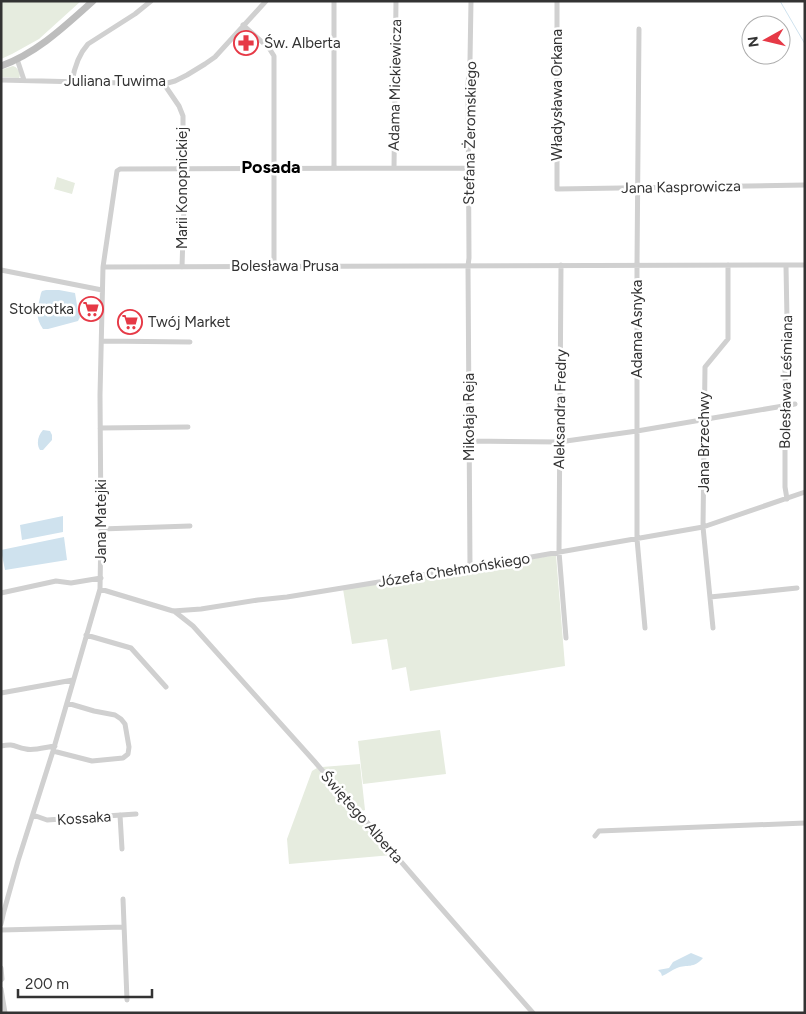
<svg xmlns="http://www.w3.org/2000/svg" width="806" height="1014" viewBox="0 0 806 1014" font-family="Figtree,sans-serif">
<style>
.green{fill:#e6ecdf}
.water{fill:#cfe2ee}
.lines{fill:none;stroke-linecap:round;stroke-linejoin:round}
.stream{stroke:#cfe2ee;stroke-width:1}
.minor{stroke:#d0d0d0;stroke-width:5}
.secondary{stroke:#bdbdbd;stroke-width:7}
.labels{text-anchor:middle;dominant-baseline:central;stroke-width:5;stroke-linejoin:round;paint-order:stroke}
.poi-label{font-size:15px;fill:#333;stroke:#fff;text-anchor:start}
.street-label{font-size:15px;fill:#333;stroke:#fff}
.quarter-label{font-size:18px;font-weight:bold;fill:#000;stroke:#fff}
</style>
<rect width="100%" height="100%" fill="#fff"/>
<path class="green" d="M1 1H81L39 39 12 54 1 59Z
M13 66C17 67 22 73 19 78L1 77V70Z
M57 177 75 183 72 194 54 189Z
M556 555 565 666 410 691 406 667 392 670 387 639 352 644 343 589Z
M440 730 446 774 363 784 358 741Z
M360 764 365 810 362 811 322 767Z
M317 768 392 855 289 864 287 839 312 771Z"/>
<path class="water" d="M46 290H59L75 293 78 311 80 317 78 321 48 329H43C34 317 38 307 41 293L42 291Z
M43 430 50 431 52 435V440L43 450H40C36 444 38 435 43 430Z
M63 516V532L22 540 20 525Z
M64 537 67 560 5 570 1 550Z
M691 953 703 958C693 969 688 964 677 968 672 970 667 974 662 976L661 973 658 970 669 968 673 962Z"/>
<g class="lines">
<path class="stream" d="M780 1 805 44"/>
<path class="minor" d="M334 1V168
M557 1V189L805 185
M243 25 269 48 274 56V266
M639 29 637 265V539L645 628
M17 59 24 80
M1 80 164 84 175 81 187 75 205 64 215 57 266 1
M72 82C74 69 79 54 88 44L135 14 151 1
M164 84 179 106 183 116V163L185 173 182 267
M394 168 396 1
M561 265 559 552 566 638
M786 266 787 320 785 370 786 405 785 417V487L787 499
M103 267 805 265
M1 270 102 290
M102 341 190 342
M100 428 188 427
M469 441 559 442 637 431 795 404
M101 529 190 526
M470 567 468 266 469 258 468 84 470 60 471 1
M100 589 173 611 201 609 258 600 287 597 514 560 703 527 805 492
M1 593 56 581 71 583 101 578
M710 597 797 588
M174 611 193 626 315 762 434 900 533 1013
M713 628 703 527 705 367 728 339V265
M86 635 131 648 166 687
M1 693 73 680
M1 746C15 743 14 747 26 749 34 751 46 747 55 746
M53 751 92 761 123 758 128 754 129 747 125 724 121 719 115 715 94 711 67 703
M33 815 47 820 136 814
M120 815 122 849
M595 836 599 831 805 823
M123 899 127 1000
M1 924 4 911 18 861 53 751 100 589 101 529 100 395 103 267 117 171 120 169 469 168
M1 930 124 927
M1 968 2 979 1 980
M1 989 5 1013"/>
<path class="secondary" d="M1 66C37 53 65 26 93 1"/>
</g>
<defs>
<symbol id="pharmacy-ring" viewBox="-11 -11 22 22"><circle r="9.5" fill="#fff" stroke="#e63946" stroke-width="1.5"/><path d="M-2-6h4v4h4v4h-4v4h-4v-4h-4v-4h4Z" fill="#e63946"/></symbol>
<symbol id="supermarket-ring" viewBox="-11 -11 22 22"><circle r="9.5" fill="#fff" stroke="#e63946" stroke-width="1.5"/><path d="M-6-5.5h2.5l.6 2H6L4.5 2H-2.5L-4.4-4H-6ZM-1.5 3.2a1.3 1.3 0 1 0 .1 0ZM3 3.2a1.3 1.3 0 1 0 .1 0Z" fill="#e63946"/></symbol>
</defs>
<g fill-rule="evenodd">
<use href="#pharmacy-ring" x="232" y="29" width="28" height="28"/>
<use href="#supermarket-ring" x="77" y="295" width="28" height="28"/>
<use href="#supermarket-ring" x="116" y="308" width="28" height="28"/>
</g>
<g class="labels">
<g class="poi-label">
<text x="264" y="43">Św. Alberta</text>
<text x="74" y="309" text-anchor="end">Stokrotka</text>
<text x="148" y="322">Twój Market</text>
</g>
<g class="street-label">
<text x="115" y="81">Juliana Tuwima</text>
<text transform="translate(395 85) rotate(-89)">Adama Mickiewicza</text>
<text transform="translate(557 95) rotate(-90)">Władysława Orkana</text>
<text transform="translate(470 133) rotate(-89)">Stefana Żeromskiego</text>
<text transform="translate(681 187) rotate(-1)">Jana Kasprowicza</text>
<text transform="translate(182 188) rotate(-90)">Marii Konopnickiej</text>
<text x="285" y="266">Bolesława Prusa</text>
<text transform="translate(637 329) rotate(-90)">Adama Asnyka</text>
<text transform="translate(786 382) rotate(-89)">Bolesława Leśmiana</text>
<text transform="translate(560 409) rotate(-89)">Aleksandra Fredry</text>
<text transform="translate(469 417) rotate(-90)">Mikołaja Reja</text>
<text transform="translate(704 442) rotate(-90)">Jana Brzechwy</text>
<text transform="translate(101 521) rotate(-90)">Jana Matejki</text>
<text transform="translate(454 570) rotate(-9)">Józefa Chełmońskiego</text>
<text transform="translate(362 817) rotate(49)">Świętego Alberta</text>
<text transform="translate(84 818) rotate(-4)">Kossaka</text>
</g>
<g class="quarter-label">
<text x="271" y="167">Posada</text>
</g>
</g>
<rect width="806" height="1014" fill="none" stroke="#333333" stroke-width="5"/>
<g transform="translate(766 40) rotate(262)"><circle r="24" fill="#ffffff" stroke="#adadad"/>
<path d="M0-4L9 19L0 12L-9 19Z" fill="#e63946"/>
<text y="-8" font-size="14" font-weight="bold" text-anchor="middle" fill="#333333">N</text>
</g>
<path d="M18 989v8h134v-8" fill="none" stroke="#333333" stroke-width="2.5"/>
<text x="25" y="989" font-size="15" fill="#333333" stroke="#ffffff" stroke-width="4" paint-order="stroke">200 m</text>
</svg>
